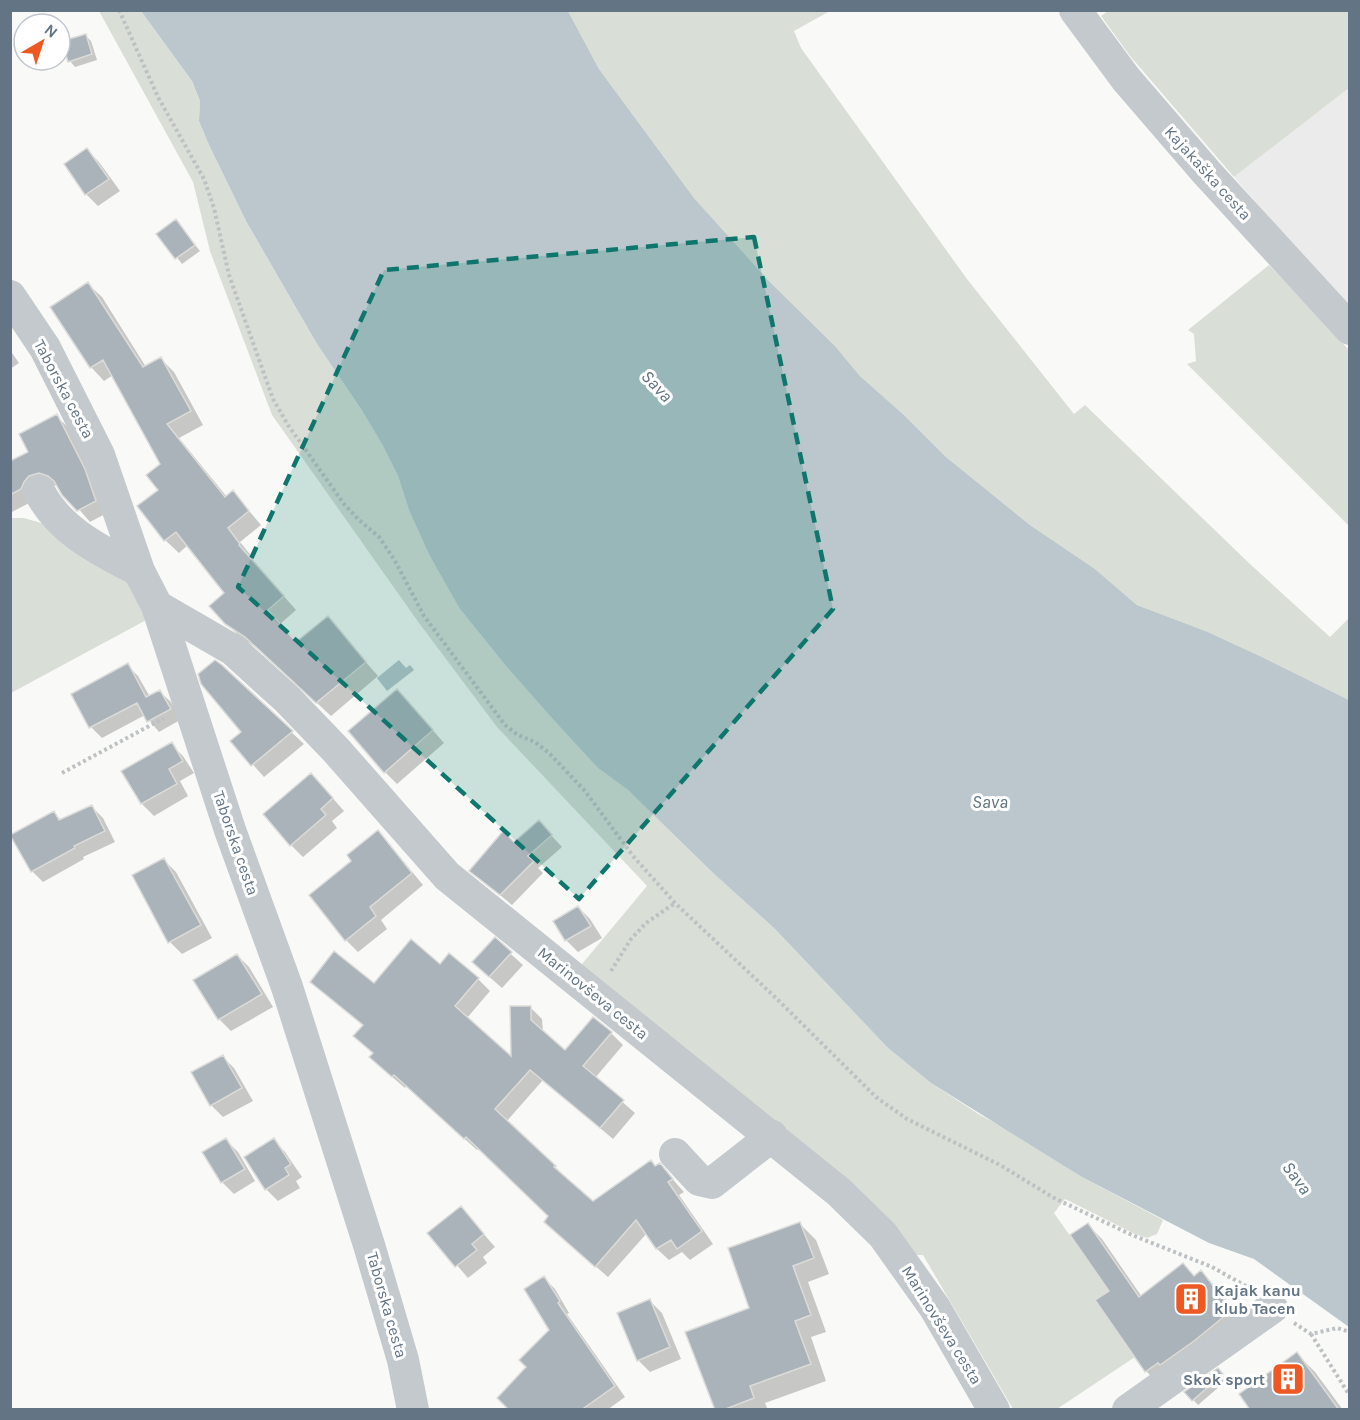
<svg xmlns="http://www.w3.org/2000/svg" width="1360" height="1420" viewBox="0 0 1360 1420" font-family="Karla,sans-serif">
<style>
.built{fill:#eaebea}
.green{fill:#d9dfd6}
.water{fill:#bbc7cc}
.shadow{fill:#0003}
.building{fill:#aab3ba;stroke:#dbdbd9;stroke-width:1.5}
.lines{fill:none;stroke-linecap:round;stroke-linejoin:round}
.path{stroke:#bec1c4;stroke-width:4;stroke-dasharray:3 3;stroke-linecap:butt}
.minor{stroke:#c4c9cd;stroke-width:32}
.marked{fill:#0f766e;fill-opacity:0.2;stroke:#0f766e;stroke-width:4.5;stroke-dasharray:12 8;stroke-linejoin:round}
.labels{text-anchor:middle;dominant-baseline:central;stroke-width:6;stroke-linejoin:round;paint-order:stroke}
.street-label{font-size:16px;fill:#637484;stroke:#fff}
.poi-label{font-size:16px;font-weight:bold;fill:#637484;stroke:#fff;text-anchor:start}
.water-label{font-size:18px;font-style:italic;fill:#5e747d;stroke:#fff}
</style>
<rect width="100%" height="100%" fill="#f9faf7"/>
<path class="built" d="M1349 88V310L1234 177Z"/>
<path class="green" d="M1109 10 1349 11V88L1234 177 1130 56 1101 16Z
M99 11H141L192 81 200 101 199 121 209 145 246 221 317 344 361 409 382 444 398 476 409 510 460 609 506 666 598 768 628 790 712 872 775 929 888 1048 931 1083 980 1115 1023 1138 1082 1177 1163 1220 1157 1234 1147 1238 1135 1234 1065 1199 1054 1213 1109 1291 1096 1300 1135 1357 1057 1409H1013L923 1255H916L577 970 647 886 497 727 419 623 272 415 210 251 193 182Z
M568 11H830L794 31 801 48 967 279 1074 414 1085 405 1250 564 1330 637 1349 618V700L1262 657 1208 632 1137 605 1095 569 1030 525 946 457 904 415 860 376 835 346 769 281 694 198 599 69Z
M1269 265 1349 350V526L1187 364 1196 361 1194 334 1188 330Z
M11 518H24L48 525 128 575 150 618 11 693Z"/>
<path class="water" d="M141 11H568L599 69 694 198 769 281 835 346 860 376 904 415 946 457 1030 525 1095 569 1137 605 1208 632 1262 657 1349 700V1327L1254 1259 1209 1243 1082 1177 931 1083 888 1048 775 929 712 872 628 790 598 768 552 718 506 666 460 609 430 556 409 510 398 476 382 444 361 409 317 344 246 221 209 145 199 121 200 101 192 81Z
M399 660 406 668 410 665 414 670 387 691 377 678Z"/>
<path class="shadow" d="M86 36 91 41 97 60 75 67 70 61Z
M87 150 99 162 120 191 98 206 86 194Z
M176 221 200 251 182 264 159 234Z
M88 284 102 297 146 367 161 359 174 372 203 425 179 438 227 497 233 492 261 525 240 542 253 558 251 559 296 610 280 624 297 643 327 618 378 676 331 716 260 650 240 637 226 623V593L188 545 179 553 165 540 160 490 162 464 113 375 104 381 91 367 52 307Z
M10 350 19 363 10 369Z
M56 416 69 428 96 483 107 513 90 522 59 486 51 485 33 501 10 513V463L30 453Z
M127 665 138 676 150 697 160 692 171 702 180 720 159 732 145 715 102 738 91 727Z
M221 666 304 744 264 777 232 741 243 732Z
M409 703 444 743 397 784 385 772Z
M171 744 183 756 194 773 180 781 188 796 154 816 142 804Z
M323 787 344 811 332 821 337 828 303 857 291 845Z
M92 807 103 818 115 842 83 857 84 859 43 882 32 871 54 813 62 821Z
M549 833 562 847 538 868 543 873 512 905 471 871 514 844Z
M389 844 423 885 381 920 387 929 358 952 346 940 354 861Z
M164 860 176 872 212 938 182 954 170 942Z
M578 907 590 919 602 938 578 952 566 940Z
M495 940 523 965 502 988 486 974Z
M237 955 249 967 273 1007 231 1031 219 1019Z
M440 966 478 979 490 991 467 1018 513 1059 530 1007 542 1019 543 1032 566 1052 611 1033 623 1045 595 1078 635 1113 613 1139 543 1080 507 1121 593 1203 660 1165 684 1192 679 1195 713 1244 690 1260 682 1252 669 1260 657 1249 647 1233 608 1277 558 1234 550 1217 479 1148 477 1150 406 1086 405 1088 383 1069 374 1054 355 1036 364 1026 312 982 374 985Z
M222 1056 234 1068 253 1101 223 1117 211 1105Z
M226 1140 238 1152 255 1181 234 1194 222 1182Z
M273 1140 285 1152 302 1177 296 1181 300 1188 278 1201 266 1189Z
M461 1208 495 1247 483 1257 487 1263 468 1278 430 1234Z
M800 1224 816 1240 829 1274 808 1282 826 1332 811 1337 826 1381 765 1403 768 1410H716L751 1309Z
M1088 1225 1102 1239 1142 1297 1183 1265 1195 1277 1201 1272 1216 1287 1246 1326 1161 1386 1146 1371 1111 1291Z
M544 1278 555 1289 569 1313 567 1314 625 1397 607 1410H556L528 1367 551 1330Z
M650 1301 662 1313 681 1359 650 1372 638 1360Z
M1297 1354 1315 1372 1343 1410H1252Z
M1218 1370 1227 1380 1198 1405 1186 1392Z"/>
<path class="building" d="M86 34 92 54 68 62 62 41Z
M87 148 109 179 85 195 64 164Z
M176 219 195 245 175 259 156 234Z
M88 282 143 367 161 357 191 411 167 424 225 497 233 490 249 511 228 528 240 544 239 545 284 596 268 610 296 642 328 616 366 662 316 703 245 637 225 624 209 606 224 593 176 532 164 541 137 506 158 490 146 475 160 464 103 360 90 368 50 307Z
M57 414 85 469 96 501 77 511 62 495 54 481 48 476 39 473 29 476 24 482 21 489 10 495V461L28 452 19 434Z
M215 660 222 665 293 731 251 766 230 741 241 732 201 684 198 674Z
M128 663 146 697 160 690 171 709 147 722 137 703 89 728 71 694Z
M397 689 433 730 384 773 348 731Z
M172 742 183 761 169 769 177 784 141 804 121 771Z
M311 773 333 798 321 809 326 815 290 846 263 814Z
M92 805 105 831 74 846 75 848 31 872 10 835 54 811 59 820Z
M539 820 552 835 528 856 534 861 500 895 469 871 503 831 514 842Z
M378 830 412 873 370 907 376 916 345 941 309 895 351 861 347 855Z
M164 858 201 925 168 943 132 875Z
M578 906 591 926 565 941 553 921Z
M495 937 512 952 489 977 472 962Z
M411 939 440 964 449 953 479 978 455 1006 511 1056 510 1006H531V1020L565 1050 593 1017 612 1032 583 1066 624 1100 600 1128 530 1070 495 1109 556 1166 554 1167 593 1201 651 1160 655 1166 660 1163 673 1179 668 1182 702 1231 677 1249 671 1240 656 1249 636 1220 595 1267 544 1222 548 1216 466 1137 464 1139 394 1075 392 1077 369 1057 373 1053 353 1036 363 1025 310 982 334 951 374 983Z
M237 954 262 994 218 1020 193 980Z
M223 1055 242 1088 210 1106 191 1072Z
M226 1138 245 1169 221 1183 202 1152Z
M274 1138 291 1164 285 1168 289 1175 265 1190 244 1157Z
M461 1206 484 1234 472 1244 477 1250 455 1267 427 1233Z
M800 1222 814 1258 793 1266 811 1315 795 1321 811 1364 750 1386 754 1398 723 1410H715L685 1332 749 1308 728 1248Z
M1088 1223 1139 1297 1183 1263 1194 1276 1201 1270 1232 1310 1194 1341 1160 1365 1158 1363 1145 1372 1095 1300 1109 1291 1070 1235Z
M544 1276 560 1301 558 1303 615 1386 581 1410H509L497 1398 526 1367 519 1360 549 1330 524 1289Z
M650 1299 670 1347 637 1361 617 1313Z
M1297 1352 1339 1410H1250L1239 1394Z
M1218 1368 1223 1374 1192 1401 1184 1392Z"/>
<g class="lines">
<path class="path" d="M119 10 158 97 204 179 214 208 229 275 273 399 288 425 344 504 359 520 379 537 394 559 424 616 505 725 518 735 535 742 549 753 585 791 633 856 675 903 778 1000 876 1097 907 1119 1000 1165 1054 1198 1132 1235 1212 1267 1251 1289
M62 773 164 718
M611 971 631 939 646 923 675 903
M1294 1323 1311 1334 1337 1328 1350 1332
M1311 1334 1350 1396"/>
<path class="minor" d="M1075 10 1126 79 1207 173 1350 329
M10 296 45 348 99 455 139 571 157 606 230 830 287 987 369 1245 403 1360 413 1410
M39 491C60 532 100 550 139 571
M157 606 233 650 287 699 336 750 447 876 839 1192 883 1235 935 1308 994 1410
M675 1154 699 1180 712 1183 772 1136
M1128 1410 1272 1308"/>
</g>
<path class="marked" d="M754 237 833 609 579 899 238 587 384 270Z"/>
<defs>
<symbol id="building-square" viewBox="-11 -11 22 22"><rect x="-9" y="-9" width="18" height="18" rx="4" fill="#ee5923" stroke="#fff"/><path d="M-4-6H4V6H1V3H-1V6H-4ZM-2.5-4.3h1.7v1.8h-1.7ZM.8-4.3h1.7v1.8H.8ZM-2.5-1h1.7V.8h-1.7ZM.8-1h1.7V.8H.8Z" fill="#fff"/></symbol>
</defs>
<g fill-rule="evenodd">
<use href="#building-square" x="1172" y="1280" width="38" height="38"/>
<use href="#building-square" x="1269" y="1360" width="38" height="38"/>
</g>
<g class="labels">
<g class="street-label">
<text transform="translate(1208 173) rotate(48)">Kajakaška cesta</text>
<text transform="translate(64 389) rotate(62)">Taborska cesta</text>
<text transform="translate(236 843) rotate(71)">Taborska cesta</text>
<text transform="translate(593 993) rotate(39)">Marinovševa cesta</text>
<text transform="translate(387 1305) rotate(74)">Taborska cesta</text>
<text transform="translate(942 1325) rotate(58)">Marinovševa cesta</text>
</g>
<g class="poi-label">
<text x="1214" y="1290">Kajak kanu<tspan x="1214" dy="18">klub Tacen</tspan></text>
<text x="1265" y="1379" text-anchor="end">Skok sport</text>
</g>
<g class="water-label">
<text transform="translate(657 386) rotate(47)">Sava</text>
<text x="990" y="802">Sava</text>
<text transform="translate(1297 1178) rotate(54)">Sava</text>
</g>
</g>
<rect width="1360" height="1420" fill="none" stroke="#637484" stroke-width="24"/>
<g transform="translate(42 42) rotate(39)"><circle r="28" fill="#ffffff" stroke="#c1c7ce" stroke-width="1.5"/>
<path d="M0-4.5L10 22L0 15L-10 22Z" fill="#ee5923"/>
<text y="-9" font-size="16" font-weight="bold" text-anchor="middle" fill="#637484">N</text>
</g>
</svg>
